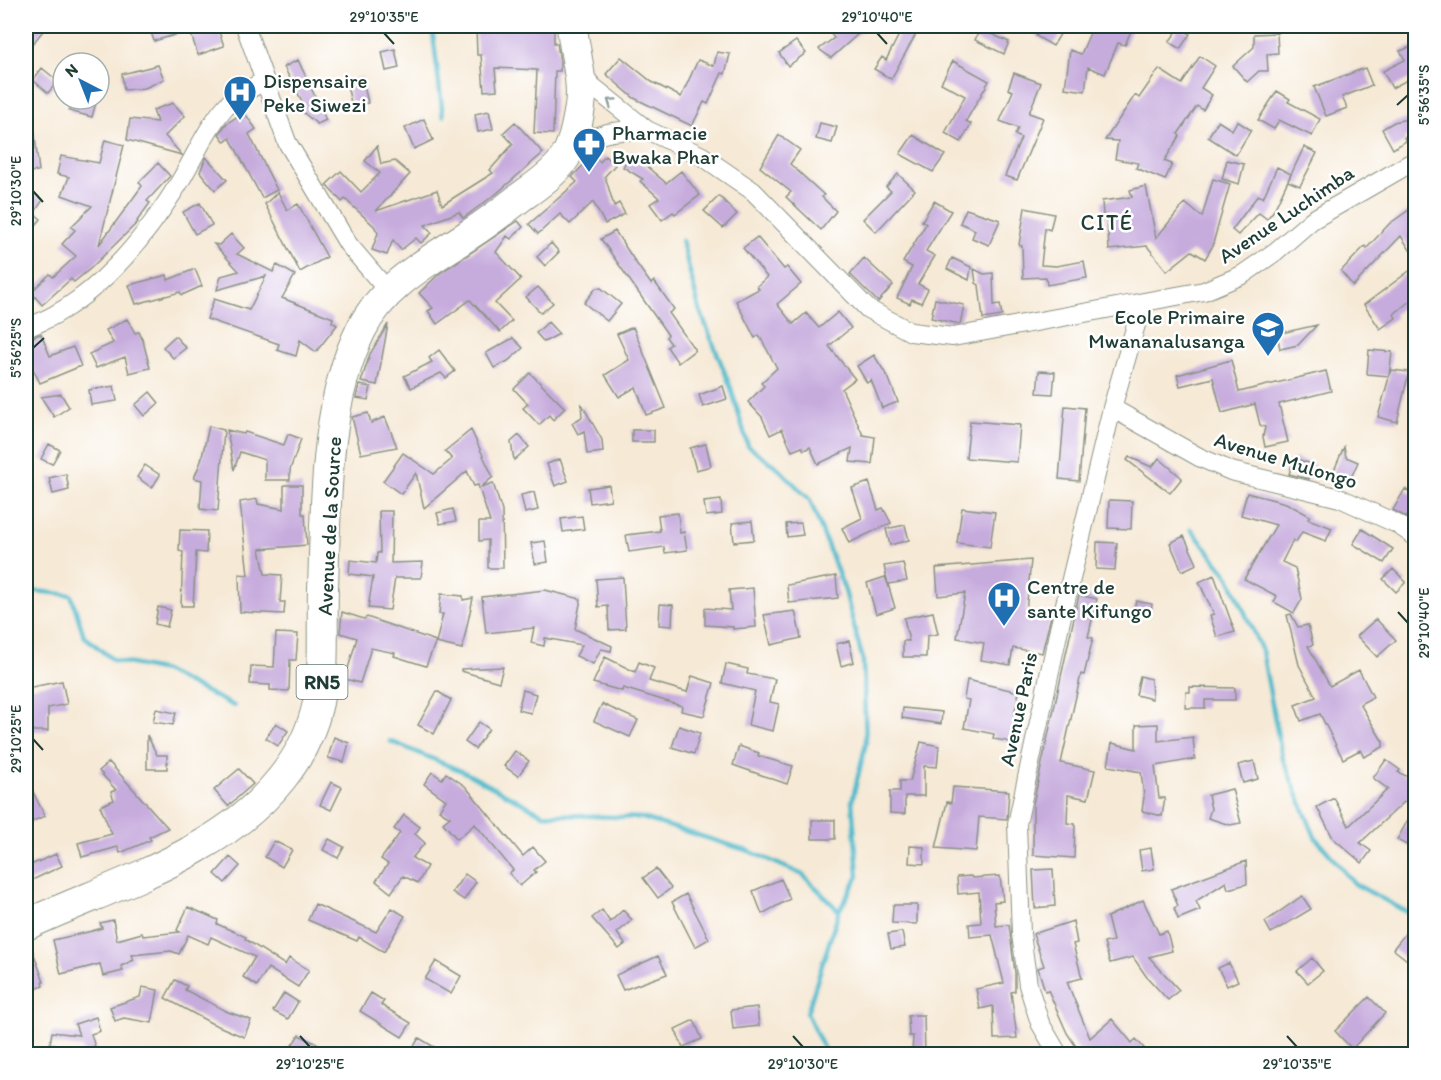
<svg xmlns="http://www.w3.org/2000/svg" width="1441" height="1080" viewBox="0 0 1441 1080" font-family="Itim,sans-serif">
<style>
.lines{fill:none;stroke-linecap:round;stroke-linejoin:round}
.stream{stroke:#4fbacc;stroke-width:4.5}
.building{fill:#c6abdd}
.minor-casing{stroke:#8a9384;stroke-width:20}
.trunk-casing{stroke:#8a9384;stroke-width:32}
.minor{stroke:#fff;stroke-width:18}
.trunk{stroke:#fff;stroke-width:30}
.oneway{stroke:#8f9e9a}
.ticks{fill:none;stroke:#1f3d34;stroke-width:2}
.labels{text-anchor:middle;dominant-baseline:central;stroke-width:5;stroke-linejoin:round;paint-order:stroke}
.shield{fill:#fff;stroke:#627771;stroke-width:1.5}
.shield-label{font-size:20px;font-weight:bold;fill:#1f3d34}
.poi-label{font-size:21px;fill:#1f3d34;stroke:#fff;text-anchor:start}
.street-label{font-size:21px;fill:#1f3d34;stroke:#fff}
.neighbourhood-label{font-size:22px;letter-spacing:1.5px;fill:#1f3d34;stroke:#fff}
.neatline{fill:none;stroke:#1f3d34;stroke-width:2}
.ticks-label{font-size:15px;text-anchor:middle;fill:#1f3d34}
</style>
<rect width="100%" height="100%" fill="#fff"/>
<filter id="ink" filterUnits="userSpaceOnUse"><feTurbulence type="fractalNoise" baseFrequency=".0167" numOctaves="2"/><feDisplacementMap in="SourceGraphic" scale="12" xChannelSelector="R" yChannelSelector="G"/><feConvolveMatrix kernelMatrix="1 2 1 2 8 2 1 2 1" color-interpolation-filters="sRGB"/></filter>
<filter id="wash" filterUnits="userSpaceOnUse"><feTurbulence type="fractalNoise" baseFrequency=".008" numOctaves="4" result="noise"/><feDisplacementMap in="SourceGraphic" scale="24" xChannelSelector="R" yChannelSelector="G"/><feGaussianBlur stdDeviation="1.35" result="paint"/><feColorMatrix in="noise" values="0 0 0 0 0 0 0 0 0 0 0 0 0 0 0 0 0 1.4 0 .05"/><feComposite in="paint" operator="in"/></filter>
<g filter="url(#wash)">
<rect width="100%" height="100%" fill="#f6e9d5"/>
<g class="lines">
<path class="stream" d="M432 26 443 116
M682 241 699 308 731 388 748 446 778 468 810 500 845 591 863 661 866 743 852 801 858 876 839 911 807 1013 826 1054
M1191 529 1229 577 1262 651 1282 757 1315 837 1355 884 1416 917
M26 590 71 595 84 636 113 660 164 671 234 706
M390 741 464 772 543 814 642 818 749 851 803 875 839 911"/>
</g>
<g id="blocks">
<path class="building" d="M26 26H47L26 52Z
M149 26H194L195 29 154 41Z
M208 26H217L224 46 198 55 190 31Z
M480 26H554V43H557L560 62V71H555L553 134 534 133 537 70 495 68 497 90 484 91 481 55H477L476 27Z
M825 26H867L831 58 819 49 834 38Z
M1042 26H1065L1053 46 1036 36Z
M1093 26 1110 30 1112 26H1133L1125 45 1118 43 1105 74 1088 67 1085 91 1065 88 1070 50 1081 54Z
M903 27 916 34 891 79 874 69 882 57 886 60Z
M1180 27 1190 34 1180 49 1169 42Z
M980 29 1009 42 1004 54 975 40Z
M1277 33 1278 53 1267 54 1268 71H1259L1247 82 1233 66 1254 47V34Z
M796 41 806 53 788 66 779 53Z
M1416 45V82L1413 77 1392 88 1383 71 1405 60 1400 51Z
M395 49 399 68 386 71 382 52Z
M717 52 730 54 725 74 722 73 708 104 704 102 692 126 634 98 606 74 621 57 652 82 681 97 698 60 714 66Z
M1200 56 1215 66 1201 88 1212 95 1203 110 1197 106 1178 134 1180 136 1164 161 1172 164 1165 180 1136 168 1138 163 1115 159 1118 141 1105 140 1135 95 1139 98 1159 69 1182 84Z
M298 60 326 120 317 124 298 108 304 105 284 67Z
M953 61 989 81 966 121 971 124 961 142 945 133 965 96 941 83Z
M158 65 164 79 145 88 124 90 122 74Z
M42 68 58 81 48 93 33 80Z
M1365 68 1372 85 1342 97 1347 108 1326 116 1314 87Z
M1014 73 1041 83 1029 113 1043 118 1017 180 1005 176 1021 138 1015 135 1018 128 1000 121 1013 91 1008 89Z
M362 77 368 103 352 107 346 81Z
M1277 91 1290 99 1288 102 1320 119 1312 136 1279 120 1274 129 1258 120Z
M72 99H97L92 117 69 111Z
M173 103 185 116 165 136 182 155 127 140 130 119 157 122 153 110Z
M489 111 493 129 478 132 475 114Z
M244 112 256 129 249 134 277 190 262 198 230 138 225 142 219 134 226 124Z
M1416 117V134L1404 138 1406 141 1393 149 1382 129 1394 122Z
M424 119 433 140 414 149 405 128Z
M1218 121 1232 130 1237 121 1251 130 1236 155 1208 137Z
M515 122 543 153 496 194 463 218 459 212 425 225 432 233 421 243 416 238 401 250 393 240 387 255 372 250 378 233 374 226 345 199 342 202 326 185 341 171 361 192 380 173 365 161 377 146 381 164 395 161 410 174 376 211 437 190 442 205 493 173 490 170 513 144 503 133Z
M820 123 837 127 832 143 816 139Z
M26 130H34L39 171 26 172Z
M779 135 800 150 790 164 824 195 822 197 836 211 821 230 786 197 791 192 760 167Z
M913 135 945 155 933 172 900 154Z
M105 140 124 145 99 245 142 186 139 182 158 163 170 176 147 201 150 203 137 221 138 222 91 268 74 282 71 279 42 305 31 292 50 274 53 277 76 256 62 244 75 230 71 227 92 206 62 195 69 177 57 174 61 156 99 163Z
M1304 147 1317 153 1300 186 1288 181Z
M631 153 666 183 681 171 700 195 675 214 673 212 662 220 650 204 659 198 640 181 643 179 623 167Z
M593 155 600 162 605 156 615 165 605 176 614 206 619 203 625 214 605 224 593 202 570 224 560 214 538 234 529 224 577 182 572 177Z
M206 157 227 180 215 190 200 172Z
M1227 160 1244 164 1239 184 1222 179Z
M1277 167 1291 174 1274 210 1267 219 1259 213 1238 235 1232 230 1258 195 1263 198Z
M898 174 915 190 876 232 863 219 891 191 886 187Z
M1213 179 1230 184 1212 247 1205 259 1192 251 1167 271 1147 246 1109 250 1107 215H1103L1102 201 1132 197 1130 190 1146 186 1156 238 1185 203 1202 217Z
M30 191 43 200 34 213 41 219 26 237V198Z
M278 192 287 210 298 204 327 257 300 272 265 204Z
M719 196 737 214 723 228 704 211Z
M934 201 951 211 926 251 935 256 918 284 928 289 921 303 912 299 910 304 897 298 912 267 903 262 926 224 922 221Z
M200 203 212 225 195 234 183 212Z
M1416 205V259L1401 236 1353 286 1341 271 1365 246 1367 248 1389 224Z
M1025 208 1054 214 1050 230 1045 228 1041 265 1056 266 1084 261 1087 278 1047 285 1046 277 1023 278 1022 246 1019 245Z
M966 209 1000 220 989 245 972 238 975 230 960 223Z
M518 221 523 227 511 239 507 236 496 252 521 279 495 303 512 321 500 332 470 300 437 324 428 311 433 308 419 293 439 274Z
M615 231 636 263 651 284 654 281 674 309 669 313 695 350 678 363 667 347 671 344 666 337 668 335 601 239Z
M231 234 244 248 237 254 273 272 277 265 295 275 282 298 333 318 332 322 337 325 316 352 300 340 296 356 277 350 279 344 207 319 214 299 249 310 266 276 217 290 221 276 239 271 214 244 219 245Z
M757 237 784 269 787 267 801 284 777 304 793 324 806 313 819 328 838 312 851 328 829 346 855 379 842 389 863 435 875 437 872 464 850 462 852 448 818 464 810 447 804 450 802 447 792 451 782 429 770 435 762 417 748 402 764 386 761 383 777 368 759 335 755 338 736 301 759 289 757 286 767 277 743 248Z
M551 243 559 252 545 266 537 257Z
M864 258 893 285 878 302 850 274Z
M952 258 971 267 969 280 947 269Z
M1416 266V296L1394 314 1396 318 1380 329 1364 305Z
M195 269 202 286 182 295 180 292 136 304 129 285 167 275 168 280Z
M974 269 984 274 993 273 994 305 1000 304 1002 316 983 319 979 285 976 283Z
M538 287 553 303 541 313 526 297Z
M596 288H601L621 304 607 321 584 303Z
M935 299 964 305 960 324 931 318Z
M127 319 135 333 139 332 143 341 150 368 129 373 125 357 96 368 89 354 113 343 106 330Z
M548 322 559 334 544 342 536 333Z
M388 324 377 385 361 382 370 354Z
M1317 325 1298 345 1280 349 1277 334Z
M633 327 666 408 646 415 636 387 619 397 605 375 629 360 617 334Z
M41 334 50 356 73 347 81 366 40 383 26 355V339Z
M175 336 186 348 173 358 163 347Z
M513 338 523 348 508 361 494 368 486 353Z
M439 350 455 371 446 378 441 373 411 388 404 376 432 362 429 358Z
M1369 350 1392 352 1389 376 1367 374Z
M874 355 889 379 898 402 882 408 871 380 867 383 857 366Z
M1231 360 1239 392 1326 371 1331 391 1279 404 1288 442 1265 447 1263 437 1265 427 1260 425 1255 404 1222 413 1213 378 1180 386 1177 375Z
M1391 370 1409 372 1397 422 1378 417Z
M1039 371 1055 372 1053 394 1037 393Z
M530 373 565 408 553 420 549 415 539 425 523 408 528 404 514 389Z
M359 385 371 387 368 400 356 398Z
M114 386 117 401 91 405 89 390Z
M723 386 727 399 703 407 699 395Z
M150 392 159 403 144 416 135 405Z
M61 394 69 407 54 417 41 397Z
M581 403 602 440 603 452 587 454 584 431 578 434 572 423 582 417Z
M1065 406 1085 408 1079 481 1059 479Z
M368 413 371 423 385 417 397 447 361 454 352 417Z
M970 421 1020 425 1017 462 966 458Z
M209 426 224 430 218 511 200 509 202 480 194 478 201 461Z
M227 430 244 434 245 432 284 445 288 434 301 439 290 470V480H265V460L240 452 234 470Z
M471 430 493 477 481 487 493 483 502 511 503 568H488V540L479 541V522H490L478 485 474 486 467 471 424 508 416 473 401 494 383 481 403 453 434 474 452 459 445 451Z
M632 430H654V442H632Z
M519 435 529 447 514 460 511 442Z
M49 444 60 450 52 464 41 459Z
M706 444 711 466 696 470 690 448Z
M1344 447 1346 457 1358 462 1349 482 1332 475Z
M1129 457 1152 467 1159 458 1182 478 1170 493 1127 460Z
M1294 458 1314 465 1309 479 1289 474Z
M560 459 568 481 555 486 547 464Z
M145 465 160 475 152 488 137 477Z
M66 474 69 490 53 494 49 478Z
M869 482 878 510 883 508 891 523 849 543 842 528 862 518 852 488Z
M284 485H302V514H305L307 545 260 549 265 574 282 575 280 602H285L284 614 240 612 239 574 248 575 240 502 257 499 258 504 284 509Z
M609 485 611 500 590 503 588 488Z
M1405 489 1416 496V523L1393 510Z
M534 492 538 510 525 513 521 495Z
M1247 493 1286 503 1310 516 1308 519 1332 528 1326 541 1302 532 1296 542 1293 540 1282 562 1295 568 1302 599 1294 613 1274 602 1277 596 1244 579 1276 525 1241 515Z
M721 500 722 514 706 516 704 502Z
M1109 500 1132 501 1131 529 1108 528Z
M962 508 995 512 990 547 957 543Z
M453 509 456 521 440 524 437 513Z
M379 511H392L391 563 423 562 421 578H395L390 610 368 608 373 577 349 574 350 560 376 563 377 553H380Z
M678 513 680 533 684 532 687 550 665 553 664 547 629 552 626 535 660 531 658 515Z
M582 516 584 529 563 532 561 519Z
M752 521 754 540 734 542 732 523Z
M801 523 803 535 787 537 786 524Z
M905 525 909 540 890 545 886 529Z
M1362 529 1393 549 1384 563 1353 544Z
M180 530 207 531 206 553 196 552 193 606H181L183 552 179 551Z
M1184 536 1197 564 1182 571 1170 543Z
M545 541 548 562 535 564 531 543Z
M1097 542 1117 543 1115 570 1096 569Z
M1031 560 1026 612 1051 616 1042 653 1013 648 1010 665 981 660 984 643 957 638 965 593 938 596 936 568Z
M903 563 907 581 888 584 895 608 876 614 867 583 885 577 888 584 884 566Z
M1393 569 1406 582 1396 592 1383 579Z
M1214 575 1235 632 1217 637 1210 615 1214 614 1199 582Z
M836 576 838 598 789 603 787 585Z
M623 577 626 629 609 630 608 606 598 607 596 579Z
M753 588 756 627 733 629V627L705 625V608L731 610 729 590Z
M545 590 581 599 575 629 612 646 611 651 601 649 593 664 576 656 582 645 545 638 544 646 531 643 534 628 486 633 482 597Z
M441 594 463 596V600L473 598 462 649 436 643 443 614H439Z
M1079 595 1097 599 1088 637 1093 638 1084 675 1081 674 1061 763 1095 770 1088 799 1068 795 1067 823 1075 824 1074 858 1033 855V804Z
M1136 601 1152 604 1150 616 1133 612Z
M660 604 673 605 672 626 659 625Z
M158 607 171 610 167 627 155 624Z
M795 611 801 638 771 645 764 615Z
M342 612 364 619 367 617 436 641 426 666 394 656 395 653 371 648 360 683 345 679 357 638 340 633Z
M933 612 938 634 927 636 926 657H903V641H909L904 618Z
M1291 614 1298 627 1308 625 1313 645 1308 646 1330 686 1359 670 1373 697 1360 704 1383 742V747L1364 757 1360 750 1343 759 1320 714 1301 721 1295 705 1316 697 1299 665 1287 615Z
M1376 619 1396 640 1377 657 1357 636Z
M276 633 298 634 296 660H290L289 691 270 690V685L250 684 251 666 274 667Z
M849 641 854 662 841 666 836 644Z
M605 657 635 672 639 662 654 668 649 681 687 692 692 676 714 683 704 716 681 711 682 706 623 688 622 691 593 683Z
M726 664 748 669 747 674 775 679 770 702 779 704 773 731 748 725 755 691 722 683Z
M503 667 499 682 461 671V669Z
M1140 676 1151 679 1152 699 1136 695Z
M967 680 1019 692 1014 715 1022 717 1017 743 993 739 994 734 964 728 969 700 964 699Z
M62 681 67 704 48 708V731H26L27 688Z
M1190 687 1235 688V700H1205V708H1185L1186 692H1190Z
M523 690 536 694 531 713 518 710Z
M437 691 451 700 434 734 418 725Z
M602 704 638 720 630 737 594 721Z
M903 708 942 712 941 724 902 718Z
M156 709 176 713 173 725 153 722Z
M479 722 489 729 475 749 465 742Z
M276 723 288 731 278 746 266 738Z
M1158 724V741L1193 737 1195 759 1155 766 1159 798H1165L1162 816 1142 811 1144 797 1141 772 1108 766 1112 743 1136 749V725Z
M679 726 700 733 694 754 672 747Z
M147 735 157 755H167V769H147Z
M334 737 349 743 344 762 328 758Z
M921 742 939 746 937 767 924 766V796H905V814L890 813V791H900V781H910Z
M739 746 759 753 758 756 793 766 787 784 733 765Z
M515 751 529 761 518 776 504 766Z
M1386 760 1400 770 1398 772 1416 781V791L1360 843 1371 851 1362 863 1333 838 1317 807 1334 798 1349 826 1388 789 1373 778Z
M1254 761 1258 779 1243 783 1238 765Z
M109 762 168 828 149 837 151 840 120 853 118 847 82 857 78 843 112 834 100 806 114 800 111 792 116 790 99 771Z
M239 769 253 784 228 806 214 790Z
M432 772 442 779 446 773 465 786 523 856 533 847 545 861 534 870 536 872 520 886 509 873 513 870 475 824 457 839 443 823 450 817 439 810 446 800 424 784Z
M26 778 45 816 26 824Z
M331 782 342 787 331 810 320 805Z
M953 787 1009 791 1007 819 979 817 976 851 936 848 947 802 951 803Z
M1232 789 1241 823 1230 825 1208 818 1211 809 1208 795Z
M1416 805V850L1397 840Z
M404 815 420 827 415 834 425 843 412 858 427 866 418 883 403 876 391 893 376 881 388 864 381 859 400 833 394 829Z
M812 820H835V839H812Z
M329 839 344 847 338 858 323 850Z
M274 841 292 850 282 867 265 857Z
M910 846 924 847V864L909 863Z
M1151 848 1154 869 1142 871 1139 850Z
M56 854 62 866 26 883V867Z
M230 857 240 866 225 883 215 874Z
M1246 861 1247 884 1228 889 1226 882 1196 901 1200 910 1178 919 1174 908 1178 906 1171 889Z
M656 869 671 888 658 898 643 878Z
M1053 869 1055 906 1035 908 1033 870Z
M465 874 476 882 464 900 452 892Z
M971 876 972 878 1000 876 1003 901 994 902 996 926 1009 925 1015 973V991L1011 992 1017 1038 994 1039 993 1006 980 1009 976 989 1004 983 992 935 970 937 969 924 981 923 979 892 958 894 957 877Z
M781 879 790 899 762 914 753 891Z
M686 894 709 939 695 947 672 902Z
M1302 896 1311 909 1271 933 1265 922Z
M1143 900 1159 934 1167 931 1172 951 1149 957 1179 990 1168 1000 1146 976 1133 957 1110 963 1104 943 1113 941 1107 917Z
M315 904 376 932 392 908 405 916 384 952 359 937 357 941 308 920Z
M893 905H917V924L892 923Z
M188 907 218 920 217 924 246 937 245 939 285 965 289 958 309 970 298 987 268 968 257 986 243 977 255 957 211 937 208 944 188 935 179 954 171 951 132 955 134 960 121 966 123 971 103 976 100 964 61 974 53 940 92 931 102 928 100 923 113 920 117 940 142 933 143 936 180 932 177 930Z
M602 910 610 922 623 910 632 920 617 933 625 944 619 949 592 918Z
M1073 921 1077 943 1073 944 1082 978 1067 982 1090 1038 1112 1019 1132 1043 1136 1039 1149 1054H1081L1067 1033 1048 990 1045 991 1038 968 1044 966 1033 934Z
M902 932 905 947 891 949 888 934Z
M1405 934 1416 942V967L1393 949Z
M29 941 44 982H42L43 986 26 993V942Z
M658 956 667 974 623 990 616 975Z
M1312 958 1323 971 1308 983 1297 971Z
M436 961 461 976 451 994 425 979Z
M1229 963 1238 981 1227 986 1218 968Z
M175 980 187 986 185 990 228 1012 251 1020 244 1037 211 1023 165 998Z
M142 987 158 990 152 1023 124 1018 115 1021 110 1007 140 997Z
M284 993 298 1002 288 1019 273 1011Z
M371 993 384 1001 381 1005 411 1023 402 1037 360 1011Z
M1369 997 1385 1013 1352 1049 1335 1031Z
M757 1007 759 1026 733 1029 731 1010Z
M915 1015H924L925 1054H912L913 1036H909L908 1016Z
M96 1017 100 1031 91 1034 97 1054H84L82 1048 50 1044 52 1032 79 1035 75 1024Z
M694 1020 702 1039 683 1047 675 1029Z
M299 1035 337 1054H286Z
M419 1038 446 1054H409Z"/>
</g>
</g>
<g filter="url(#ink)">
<use href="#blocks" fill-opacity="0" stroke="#8a9384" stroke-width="1.5"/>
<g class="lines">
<defs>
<path id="minor" d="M245 26 287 142 348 244 388 291
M581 72 592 86 647 130 702 156 753 191 868 309 911 332 953 337 1204 291 1242 275 1275 252 1312 220 1416 160
M571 153C593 131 618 130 647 130
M26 328C90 305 140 245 176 188 193 161 205 130 226 106 235 96 252 88 264 81
M1112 408 1199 457 1231 471 1340 498 1397 524 1416 537
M1058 1054 1040 1023 1028 985 1021 934 1017 824 1059 629 1112 408 1142 304"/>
<path id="trunk" d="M26 925C111 885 222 855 282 778 332 715 321 662 323 588 326 506 324 404 361 330 385 281 437 257 479 228 494 218 508 207 522 196 535 187 552 175 562 162 573 148 577 125 580 107 584 80 574 52 572 26"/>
</defs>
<use href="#minor" class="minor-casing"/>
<use href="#trunk" class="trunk-casing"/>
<use href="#minor" class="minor"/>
<use href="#trunk" class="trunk"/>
</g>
<defs><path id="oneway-chevron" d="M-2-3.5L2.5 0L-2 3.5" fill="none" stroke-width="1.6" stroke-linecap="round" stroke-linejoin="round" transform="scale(1.5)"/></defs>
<use class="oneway" href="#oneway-chevron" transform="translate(611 102) rotate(-145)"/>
</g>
<path class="ticks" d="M384 33 394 44M877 33 887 44M1397 105 1408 95M33 191 43 202M33 348 44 338M1398 612 1408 623M33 739 43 750M300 1036 310 1047M793 1036 803 1047M1287 1036 1297 1047"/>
<defs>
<symbol id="hospital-pin" viewBox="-11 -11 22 30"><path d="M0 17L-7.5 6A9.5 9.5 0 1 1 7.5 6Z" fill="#1f6fb2" stroke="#fff"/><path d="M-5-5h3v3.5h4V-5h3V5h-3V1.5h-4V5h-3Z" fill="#fff"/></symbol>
<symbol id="pharmacy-pin" viewBox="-11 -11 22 30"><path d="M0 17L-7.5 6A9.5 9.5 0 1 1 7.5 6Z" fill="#1f6fb2" stroke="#fff"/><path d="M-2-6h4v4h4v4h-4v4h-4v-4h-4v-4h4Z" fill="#fff"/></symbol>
<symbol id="school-pin" viewBox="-11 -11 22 30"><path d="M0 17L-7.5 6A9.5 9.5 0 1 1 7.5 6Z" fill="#1f6fb2" stroke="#fff"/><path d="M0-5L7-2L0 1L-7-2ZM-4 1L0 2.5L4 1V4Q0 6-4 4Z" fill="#fff"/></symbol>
</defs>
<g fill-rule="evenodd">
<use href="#hospital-pin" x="221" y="73" width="38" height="52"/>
<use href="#pharmacy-pin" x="570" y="125" width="38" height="52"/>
<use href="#school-pin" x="1249" y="309" width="38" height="52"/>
<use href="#hospital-pin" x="985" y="579" width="38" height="52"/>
</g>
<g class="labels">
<rect class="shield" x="296.5" y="665" width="51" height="34" rx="4.5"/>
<g class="shield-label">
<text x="322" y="682">RN5</text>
</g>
<g class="poi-label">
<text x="263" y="80">Dispensaire<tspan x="263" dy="24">Peke Siwezi</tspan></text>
<text x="612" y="132">Pharmacie<tspan x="612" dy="24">Bwaka Phar</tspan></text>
<text x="1245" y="316" text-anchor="end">Ecole Primaire<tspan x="1245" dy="24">Mwananalusanga</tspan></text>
<text x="1027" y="586">Centre de<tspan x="1027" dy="24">sante Kifungo</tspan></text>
</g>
<g class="street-label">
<text transform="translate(1286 214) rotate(-34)">Avenue Luchimba</text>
<text transform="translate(1286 460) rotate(17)">Avenue Mulongo</text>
<text transform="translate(329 526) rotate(-87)">Avenue de la Source</text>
<text transform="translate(1018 709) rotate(-78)">Avenue Paris</text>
</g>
<g class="neighbourhood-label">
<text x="1107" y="222">CITÉ</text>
</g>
</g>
<rect width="1441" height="1080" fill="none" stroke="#fff" stroke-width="66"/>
<g transform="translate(81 81) rotate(318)"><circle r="28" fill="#ffffff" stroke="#a5b1ae" stroke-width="1.5"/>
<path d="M0-4.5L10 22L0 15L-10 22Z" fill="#1f6fb2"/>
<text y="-9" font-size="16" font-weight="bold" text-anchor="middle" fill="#1f3d34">N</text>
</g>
<rect x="33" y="33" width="1375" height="1014" class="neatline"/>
<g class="ticks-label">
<text x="384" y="22">29°10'35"E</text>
<text x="877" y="22">29°10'40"E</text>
<text transform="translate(1424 95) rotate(-90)" y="5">5°56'35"S</text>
<text transform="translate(16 191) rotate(-90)" y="5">29°10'30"E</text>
<text transform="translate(16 348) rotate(-90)" y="5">5°56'25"S</text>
<text transform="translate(1424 623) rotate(-90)" y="5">29°10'40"E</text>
<text transform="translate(16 739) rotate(-90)" y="5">29°10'25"E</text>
<text x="310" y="1069">29°10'25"E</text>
<text x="803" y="1069">29°10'30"E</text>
<text x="1297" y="1069">29°10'35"E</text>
</g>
</svg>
